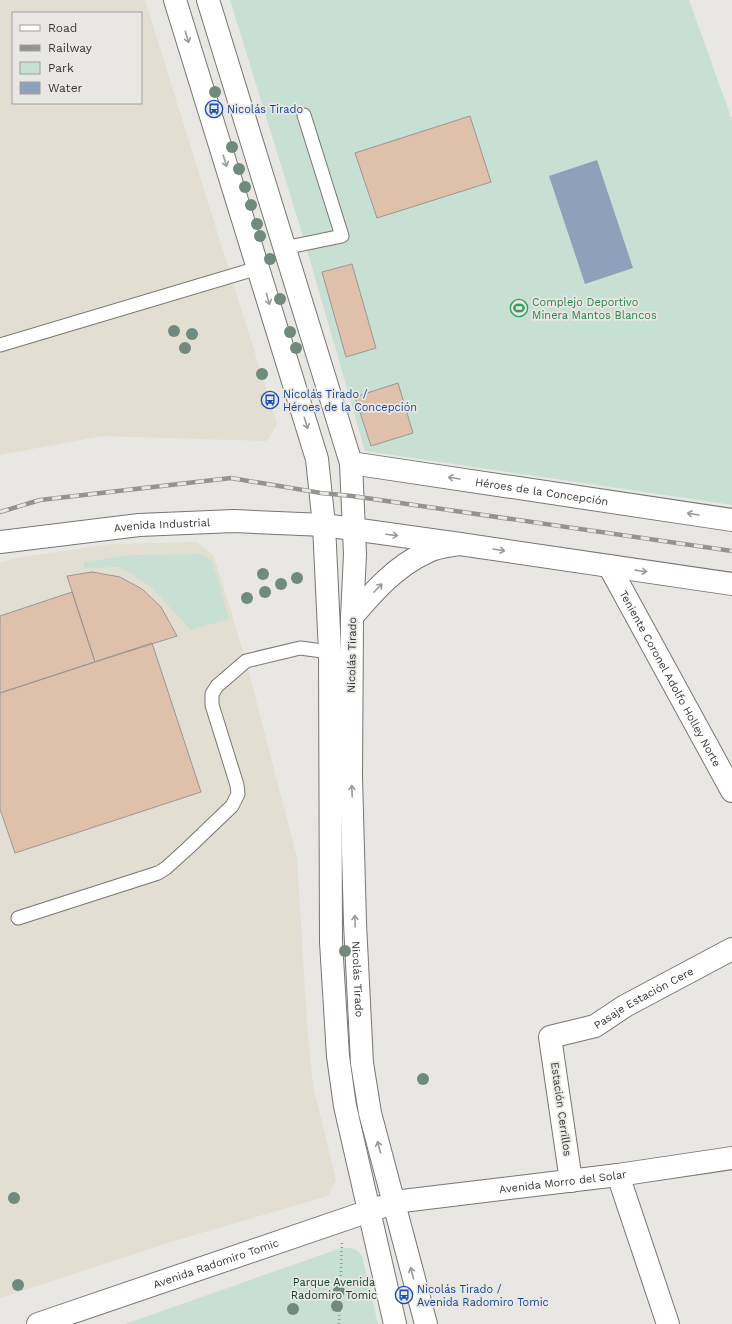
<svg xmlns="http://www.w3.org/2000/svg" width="732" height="1324" viewBox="0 0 732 1324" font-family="'Work Sans',sans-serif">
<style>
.built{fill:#e2ded2;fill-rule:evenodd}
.green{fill:#c8dfd3}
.water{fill:#8da1bb}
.building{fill:#dfc1ab;stroke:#9b9795}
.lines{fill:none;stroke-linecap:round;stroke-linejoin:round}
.service-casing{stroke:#777672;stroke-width:15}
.minor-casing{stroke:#777672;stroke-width:24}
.tertiary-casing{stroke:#777672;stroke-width:24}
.secondary-casing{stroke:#777672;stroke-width:24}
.path{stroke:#9b9a97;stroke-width:2.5;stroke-dasharray:1 3;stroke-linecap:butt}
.service{stroke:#fff;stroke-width:13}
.minor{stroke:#fff;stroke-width:22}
.tertiary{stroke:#fff;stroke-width:22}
.secondary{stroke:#fff;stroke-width:22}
.rail-casing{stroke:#949390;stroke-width:4.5}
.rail{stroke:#e9e7e3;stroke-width:3;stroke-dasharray:9;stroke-linecap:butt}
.tree{fill:#718a7e}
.oneway{stroke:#9a9a9a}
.labels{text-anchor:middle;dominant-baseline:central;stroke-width:3.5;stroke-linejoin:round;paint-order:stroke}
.transit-label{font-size:11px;fill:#164399;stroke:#e9e7e3;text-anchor:start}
.leisure-label{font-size:11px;fill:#27864d;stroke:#e9e7e3;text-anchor:start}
.street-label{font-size:11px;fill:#363634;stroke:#e9e7e3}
.park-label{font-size:11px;fill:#0f3e2c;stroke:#e9e7e3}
</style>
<rect width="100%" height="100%" fill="#e9e7e3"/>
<path class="built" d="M0 0H145L277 424 267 441 102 436 0 455ZM13 13H141V103H13Z
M197 542 214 556 246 661 297 858 307 1025 313 1085 336 1180 328 1196 174 1241 0 1298V563L15 558 111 544Z"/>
<path class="green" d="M230 0H689L731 117H732V505L365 451 305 243Z
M201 554 212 561 229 619 191 630 150 586 120 567 84 568V562L133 555Z
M341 1248C350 1247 357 1248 362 1256L378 1324H125Z"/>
<path class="water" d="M597 160 633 268 585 284 549 176Z"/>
<path class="building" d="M470 116 491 182 377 218 355 153Z
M352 264 376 348 346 357 322 272Z
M398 383 413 433 371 446 355 397Z
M92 572 120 577 142 589 161 607 177 636 95 662 67 576Z
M72 592 95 662 0 693V616Z
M152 643 201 792 15 853 0 809V693Z"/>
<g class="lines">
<defs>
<path id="service" d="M284 248 342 236 304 115
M0 345 258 268
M18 918 158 873 166 868 187 849 232 806 238 794 237 785 212 705V694L217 686 246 661 300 648 330 652"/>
<g id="minor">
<path id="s1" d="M0 542 139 525 234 521 324 525"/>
<path id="s2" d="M609 566 732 791"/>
<path d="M618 1175 668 1324"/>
<path id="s3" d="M571 1181 550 1037 595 1026 625 1006 732 949"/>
<path id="s4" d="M394 1202 618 1175 732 1158"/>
</g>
<g id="tertiary">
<path id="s5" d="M351 463 732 520"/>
<path d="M324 525 460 544 732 584"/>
</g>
<g id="secondary">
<path d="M175 0 317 459 324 525 330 652 331 942 338 1056 345 1106 395 1324"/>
<path id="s6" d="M208 0 351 463 355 554 352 617 351 777 355 923 362 1063 370 1113 426 1324"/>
<path d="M352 617C374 591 396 566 427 552 436 547 449 546 460 544"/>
<path id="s7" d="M38 1324 381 1207"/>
</g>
</defs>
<use href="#service" class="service-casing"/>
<use href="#minor" class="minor-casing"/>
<use href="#tertiary" class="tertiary-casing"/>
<use href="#secondary" class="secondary-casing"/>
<path class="path" d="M339 1324 342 1242"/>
<use href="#service" class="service"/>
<use href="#minor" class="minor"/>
<use href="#tertiary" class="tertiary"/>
<use href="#secondary" class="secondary"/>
<defs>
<path id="rail" d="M0 512 40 500 231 478 321 493 352 496 732 551"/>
</defs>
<use href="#rail" class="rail-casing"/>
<use href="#rail" class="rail"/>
</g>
<g class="tree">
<circle cx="215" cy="92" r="6"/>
<circle cx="232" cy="147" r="6"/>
<circle cx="239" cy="169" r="6"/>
<circle cx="245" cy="187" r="6"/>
<circle cx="251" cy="205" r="6"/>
<circle cx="257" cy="224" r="6"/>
<circle cx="260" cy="236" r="6"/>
<circle cx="270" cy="259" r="6"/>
<circle cx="280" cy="299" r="6"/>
<circle cx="174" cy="331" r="6"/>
<circle cx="290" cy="332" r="6"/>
<circle cx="192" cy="334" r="6"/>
<circle cx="185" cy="348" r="6"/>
<circle cx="296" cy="348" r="6"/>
<circle cx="262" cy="374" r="6"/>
<circle cx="263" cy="574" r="6"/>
<circle cx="297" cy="578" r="6"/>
<circle cx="281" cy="584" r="6"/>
<circle cx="265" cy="592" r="6"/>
<circle cx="247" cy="598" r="6"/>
<circle cx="345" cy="951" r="6"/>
<circle cx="423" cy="1079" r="6"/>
<circle cx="14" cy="1198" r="6"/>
<circle cx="18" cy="1285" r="6"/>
<circle cx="339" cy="1291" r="6"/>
<circle cx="337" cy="1306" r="6"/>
<circle cx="293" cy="1309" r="6"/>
</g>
<defs><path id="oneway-shaft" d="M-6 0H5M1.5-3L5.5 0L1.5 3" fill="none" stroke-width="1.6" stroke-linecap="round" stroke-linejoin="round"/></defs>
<g class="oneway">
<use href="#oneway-shaft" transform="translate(187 37) rotate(73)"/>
<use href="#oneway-shaft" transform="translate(225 161) rotate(73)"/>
<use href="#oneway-shaft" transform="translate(268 299) rotate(73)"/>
<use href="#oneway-shaft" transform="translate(306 423) rotate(73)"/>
<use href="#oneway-shaft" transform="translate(454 478) rotate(-171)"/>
<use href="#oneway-shaft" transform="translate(693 514) rotate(-171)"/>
<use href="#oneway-shaft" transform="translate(392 535) rotate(7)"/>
<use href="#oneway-shaft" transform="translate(499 550) rotate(9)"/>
<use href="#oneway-shaft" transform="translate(641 571) rotate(8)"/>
<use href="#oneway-shaft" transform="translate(378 588) rotate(-45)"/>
<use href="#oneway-shaft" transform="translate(352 791) rotate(-92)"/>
<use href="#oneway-shaft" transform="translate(355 921) rotate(-91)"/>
<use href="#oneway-shaft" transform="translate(379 1147) rotate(-105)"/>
<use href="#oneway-shaft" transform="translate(412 1273) rotate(-105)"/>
</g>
<defs>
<symbol id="bus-ring" viewBox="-11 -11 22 22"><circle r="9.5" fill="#e9e7e3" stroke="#1a4fb4" stroke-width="1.5"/><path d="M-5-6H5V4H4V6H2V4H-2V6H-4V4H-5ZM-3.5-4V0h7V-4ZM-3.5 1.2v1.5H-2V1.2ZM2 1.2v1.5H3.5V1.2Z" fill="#1a4fb4"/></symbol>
<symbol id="stadium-ring" viewBox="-11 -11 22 22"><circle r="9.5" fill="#e9e7e3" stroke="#2e9e5b" stroke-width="1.5"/><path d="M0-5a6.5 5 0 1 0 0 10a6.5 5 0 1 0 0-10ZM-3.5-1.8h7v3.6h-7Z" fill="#2e9e5b"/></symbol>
</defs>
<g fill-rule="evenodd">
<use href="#bus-ring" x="204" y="99" width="20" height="20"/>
<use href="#stadium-ring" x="509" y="298" width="20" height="20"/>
<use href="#bus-ring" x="260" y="390" width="20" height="20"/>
<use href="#bus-ring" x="394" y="1285" width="20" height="20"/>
</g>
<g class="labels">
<g class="transit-label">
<text x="227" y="109">Nicolás Tirado</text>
<text x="283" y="394">Nicolás Tirado /<tspan x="283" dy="13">Héroes de la Concepción</tspan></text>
<text x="417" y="1289">Nicolás Tirado /<tspan x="417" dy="13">Avenida Radomiro Tomic</tspan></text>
</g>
<g class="leisure-label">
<text x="532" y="302">Complejo Deportivo<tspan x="532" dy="13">Minera Mantos Blancos</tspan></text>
</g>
<g class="street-label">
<text stroke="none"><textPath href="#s5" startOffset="193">Héroes de la Concepción</textPath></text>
<text stroke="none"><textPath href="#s1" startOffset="163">Avenida Industrial</textPath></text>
<text transform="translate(352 655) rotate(-89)">Nicolás Tirado</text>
<text stroke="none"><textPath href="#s2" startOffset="128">Teniente Coronel Adolfo Holley Norte</textPath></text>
<text stroke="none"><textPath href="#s6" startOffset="1001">Nicolás Tirado</textPath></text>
<text stroke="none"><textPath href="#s3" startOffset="248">Pasaje Estación Cere</textPath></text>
<text transform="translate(561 1109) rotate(82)">Estación Cerrillos</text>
<text stroke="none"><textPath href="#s4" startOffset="170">Avenida Morro del Solar</textPath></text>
<text stroke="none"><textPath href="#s7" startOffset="188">Avenida Radomiro Tomic</textPath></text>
</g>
<g class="park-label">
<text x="334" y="1282">Parque Avenida<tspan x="334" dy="13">Radomiro Tomic</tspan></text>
</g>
</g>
<rect x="12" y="12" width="130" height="92" fill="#e9e7e3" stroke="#a1a09d"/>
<rect x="20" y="25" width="20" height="6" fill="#ffffff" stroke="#a1a09d"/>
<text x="48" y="32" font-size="12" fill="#363634">Road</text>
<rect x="20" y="45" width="20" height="6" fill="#949390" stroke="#a1a09d"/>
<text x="48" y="52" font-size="12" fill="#363634">Railway</text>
<rect x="20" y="62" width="20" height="12" fill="#c8dfd3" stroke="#a1a09d"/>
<text x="48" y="72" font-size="12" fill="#363634">Park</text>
<rect x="20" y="82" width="20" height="12" fill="#8da1bb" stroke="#a1a09d"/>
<text x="48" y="92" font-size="12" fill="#363634">Water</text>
</svg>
